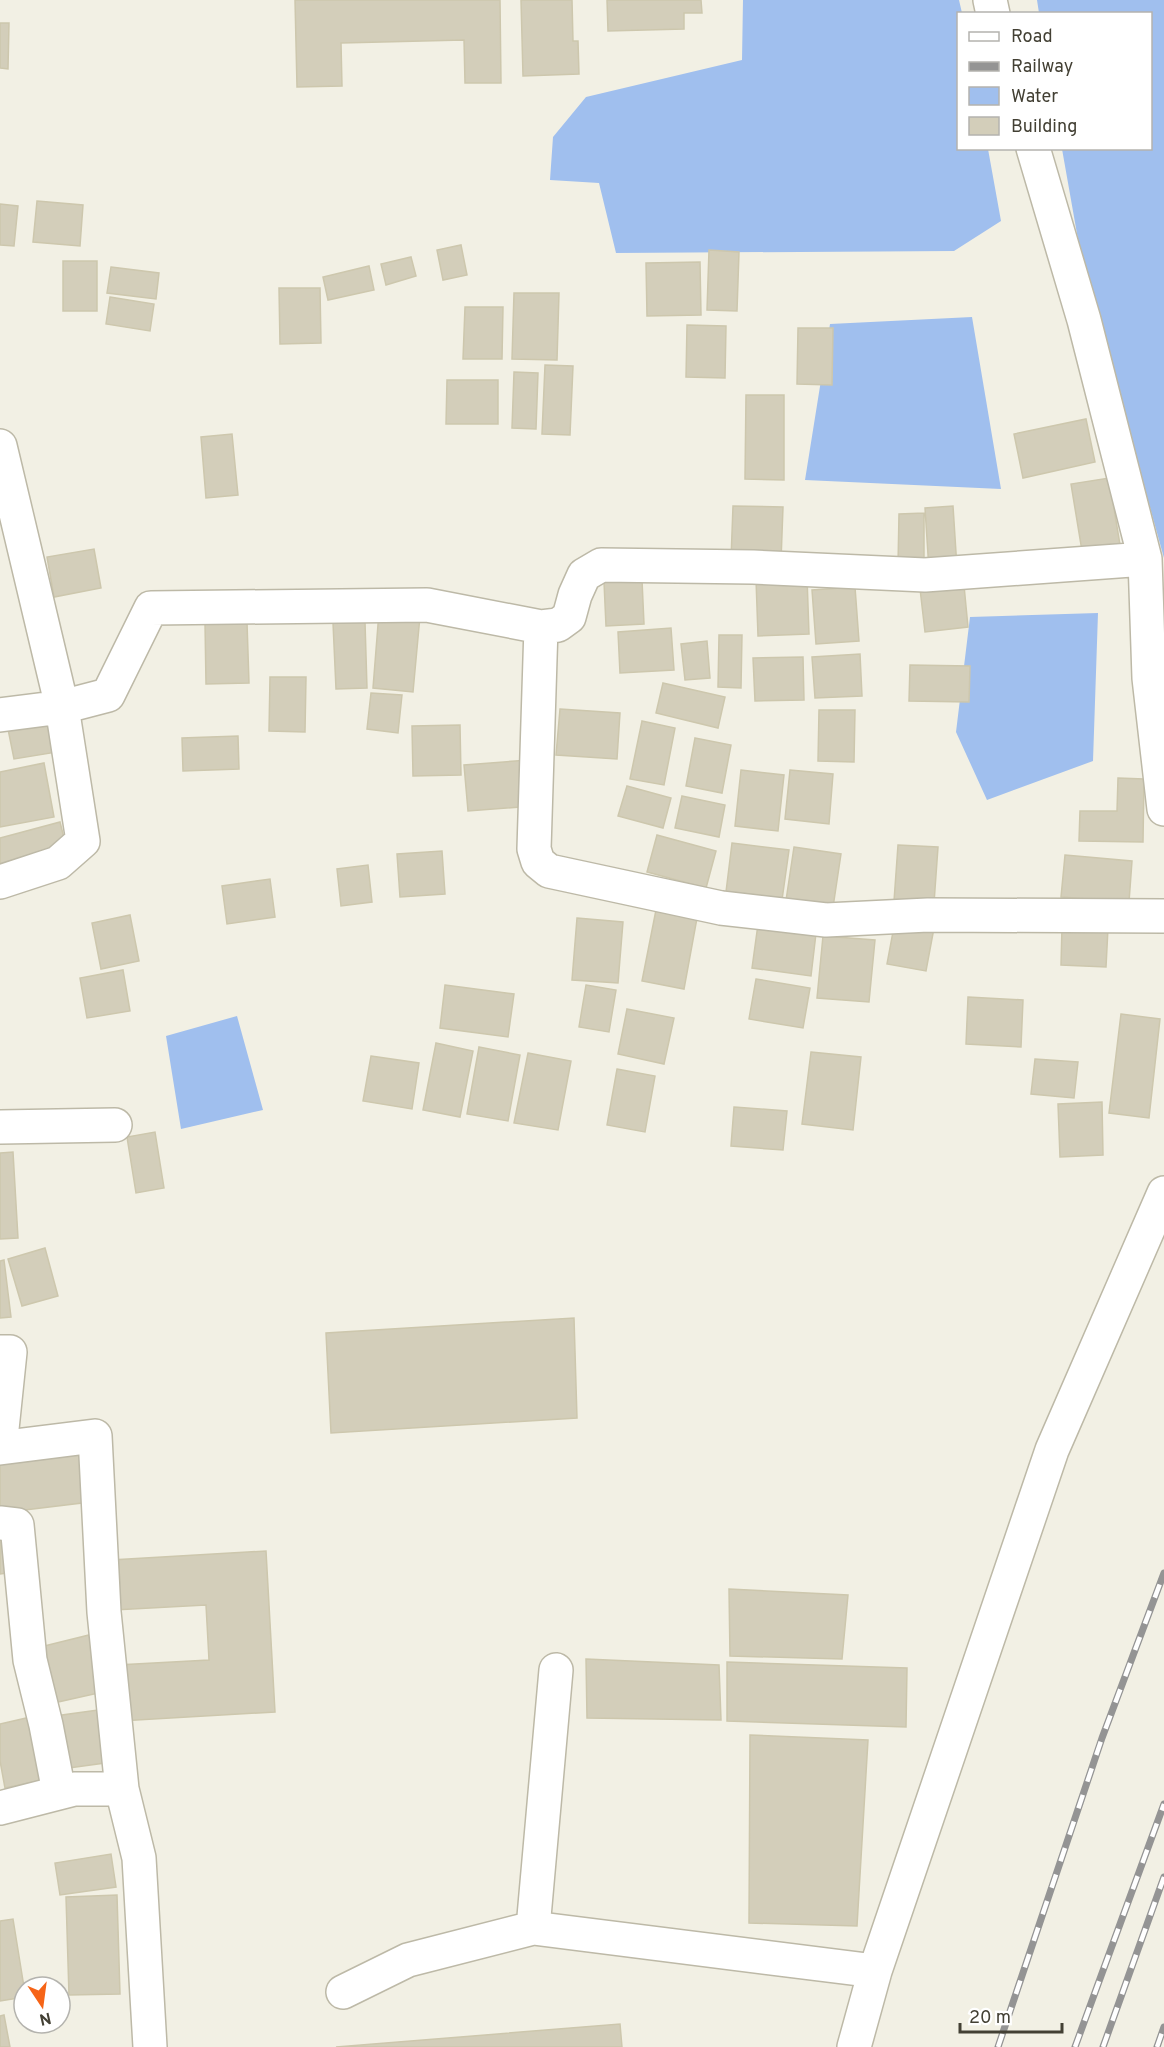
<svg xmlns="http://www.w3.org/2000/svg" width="1164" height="2047" viewBox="0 0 1164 2047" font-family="Overpass,sans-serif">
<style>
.water{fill:#a0bfee}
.building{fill:#d3ceba;stroke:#cdc7ad;stroke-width:1.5}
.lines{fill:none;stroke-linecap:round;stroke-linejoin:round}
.minor-casing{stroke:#bdb9a7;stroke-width:36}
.minor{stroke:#fff;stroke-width:33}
.rail-casing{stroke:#949494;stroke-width:7}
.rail{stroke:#fff;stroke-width:4.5;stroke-dasharray:14;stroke-linecap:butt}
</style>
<rect width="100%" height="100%" fill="#f2f0e4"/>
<path class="water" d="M743 0H959L962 13 958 14V148L988 149 1001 221 954 251 616 253 599 183 550 180 553 137 586 97 742 60Z
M1037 0H1164V558L1082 262 1062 149 1150 148V14L1039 13Z
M972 317 1001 489 805 480 830 324Z
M1098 613 1093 761 987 800 956 732 970 617Z
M237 1016 263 1110 181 1129 166 1036Z"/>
<path class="building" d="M295 0H500L501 83H465L464 40 341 43 342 86 297 87Z
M521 0H572L573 41H578L579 74 523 76Z
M607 0H701L702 13H684V29L608 31Z
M0 23H9L8 69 0 68Z
M37 201 83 205 80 246 33 242Z
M0 204 18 206 14 246 0 245Z
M461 245 467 275 443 280 437 250Z
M709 250 739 252 737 311 707 310Z
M411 257 416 276 386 285 381 264Z
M63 261H97V311H63Z
M700 262 701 315 647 316 646 263Z
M369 266 374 290 328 300 323 277Z
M111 267 159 273 156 299 107 293Z
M279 288H320L321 343 280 344Z
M514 293H559L557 360 512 359Z
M110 297 154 304 150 331 106 324Z
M465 307H503L502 359H463Z
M687 325 726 326 725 378 686 377Z
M798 328H833L832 385 797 384Z
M545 365 573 366 570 435 542 434Z
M514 372 538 373 536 429 512 428Z
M447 380H498V424H446Z
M746 395H784V480L745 479Z
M1086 419 1095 462 1023 478 1014 434Z
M232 434 238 495 206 498 201 437Z
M1109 478 1120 545 1082 551 1071 484Z
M733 506 783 507 781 561 731 560Z
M953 506 957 568 929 570 925 508Z
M924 513V564L898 565 899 514Z
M94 549 101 588 54 597 47 557Z
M963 575 968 627 925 632 919 580Z
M807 577 809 634 758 636 756 579Z
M642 580 644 624 606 626 604 582Z
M855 587 859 641 816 644 812 590Z
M379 612 420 616 413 692 373 688Z
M247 622 249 683 206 684 205 623Z
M365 622 367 688 336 689 333 623Z
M671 628 674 670 620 673 618 632Z
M719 635H742L741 688 718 687Z
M707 641 710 678 685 680 681 644Z
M860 654 862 696 815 698 812 657Z
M803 657 804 700 755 701 753 658Z
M910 665 970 666 969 702 909 701Z
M270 677H306L305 732 269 731Z
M663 683 725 697 718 728 656 713Z
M371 693 402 695 398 733 367 729Z
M560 709 620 713 617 759 556 755Z
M819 710H855L854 762 818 761Z
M52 721 57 752 14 759 8 729Z
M642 721 675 728 664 785 630 779Z
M460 725 461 775 413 776 412 726Z
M238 736 239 769 183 771 182 738Z
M695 738 731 745 722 793 686 786Z
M529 760 533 806 468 811 464 765Z
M44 763 54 817 0 827V772Z
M741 770 784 775 778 831 735 826Z
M790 770 833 774 829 824 785 819Z
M1118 778 1144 779 1143 842 1079 841 1080 811H1117Z
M627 786 671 798 663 828 618 816Z
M682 796 725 805 719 837 675 828Z
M60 822 67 850 0 868V838Z
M657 835 716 851 706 888 647 872Z
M732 843 789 850 781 907 725 900Z
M898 845 938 847 934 903 894 901Z
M794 847 841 854 832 914 785 907Z
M442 851 445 894 400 897 397 854Z
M1065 855 1132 861 1129 902 1061 897Z
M368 865 372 902 341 906 337 869Z
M270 879 275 917 227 924 222 886Z
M656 910 697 918 684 989 642 981Z
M130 915 139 961 101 969 92 923Z
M759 917 817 925 811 976 752 968Z
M577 918 623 922 618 983 572 980Z
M895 921 934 928 926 971 887 964Z
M1062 927 1108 928 1106 967 1061 965Z
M823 936 875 940 869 1002 817 998Z
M123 970 130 1011 87 1018 80 978Z
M756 979 810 988 803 1028 749 1019Z
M445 985 514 994 508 1037 440 1028Z
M586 985 616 990 609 1032 579 1027Z
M968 997 1023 1000 1021 1047 966 1044Z
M627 1009 674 1018 664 1064 618 1054Z
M1121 1014 1160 1019 1149 1118 1109 1113Z
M436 1043 473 1051 460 1117 423 1110Z
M479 1047 520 1055 508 1121 467 1114Z
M811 1052 861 1057 853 1130 802 1124Z
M528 1053 571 1061 558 1130 514 1123Z
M371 1056 419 1063 412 1109 363 1101Z
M1035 1059 1078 1062 1074 1098 1031 1094Z
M617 1069 655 1076 645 1132 607 1125Z
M1102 1102 1103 1155 1060 1157 1058 1104Z
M734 1107 787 1111 783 1150 731 1146Z
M155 1132 164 1188 136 1193 127 1137Z
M13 1152 18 1238 0 1239V1153Z
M45 1248 58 1296 22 1306 8 1259Z
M4 1260 11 1317 0 1318V1261Z
M574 1318 577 1418 331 1433 326 1333Z
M84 1451 90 1502 0 1513V1462Z
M0 1534 15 1572 0 1574Z
M266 1551 275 1712 120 1721 117 1665 209 1660 206 1605 114 1610 111 1560Z
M729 1589 848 1595 842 1659 730 1656Z
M89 1635 103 1692 49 1704 36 1648Z
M586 1659 719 1665 721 1720 587 1718Z
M727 1662 907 1668 906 1727 727 1721Z
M105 1709 112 1762 62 1769 55 1716Z
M35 1716 47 1779 5 1788 0 1761V1724Z
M750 1735 868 1740 857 1926 749 1923Z
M111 1854 116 1887 60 1895 55 1863Z
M117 1895 120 1994 69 1995 66 1897Z
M13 1919 24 1987V1997L0 2001V1921Z
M4 2015 10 2047H0V2016Z
M620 2024 622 2047H336Z"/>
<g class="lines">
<defs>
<path id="minor" d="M990 0 993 14
M1033 148 1084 320 1145 559 1149 678 1164 809
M0 446 62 707 83 841 58 863 0 882
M541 627 534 849 538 862 549 871 721 908 826 920 928 915 1164 916
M0 715 62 707 108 695 151 608 427 605 541 627 558 625 569 617 575 595 584 575 601 565 753 567 925 575 1145 559
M0 1127 115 1125
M0 1352H10L0 1448 95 1436 104 1612 122 1789
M0 1523 17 1525 30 1660 46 1725 59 1792
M0 1808 74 1789H122L139 1858 150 2047
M533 1928 556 1670
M343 1992 408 1960 533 1928 875 1971
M854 2047 875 1971 1052 1450 1164 1193"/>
</defs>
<use href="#minor" class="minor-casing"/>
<use href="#minor" class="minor"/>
<defs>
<path id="rail" d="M998 2047 1102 1738 1164 1573
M1075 2047 1164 1804
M1103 2047 1164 1877
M1157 2047 1164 2027"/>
</defs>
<use href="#rail" class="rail-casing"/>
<use href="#rail" class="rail"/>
</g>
<rect x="957" y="12" width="195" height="138" fill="#ffffff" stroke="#b4b3ae" stroke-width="1.5"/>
<rect x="969" y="32" width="30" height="9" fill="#ffffff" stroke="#b4b3ae" stroke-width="1.5"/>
<text x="1011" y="42" font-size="18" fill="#434034">Road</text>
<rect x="969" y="62" width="30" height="9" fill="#949494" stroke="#b4b3ae" stroke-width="1.5"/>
<text x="1011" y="72" font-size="18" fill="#434034">Railway</text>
<rect x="969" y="87" width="30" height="18" fill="#a0bfee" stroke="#b4b3ae" stroke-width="1.5"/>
<text x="1011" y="102" font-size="18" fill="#434034">Water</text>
<rect x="969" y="117" width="30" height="18" fill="#d3ceba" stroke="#b4b3ae" stroke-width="1.5"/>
<text x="1011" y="132" font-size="18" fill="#434034">Building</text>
<g transform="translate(42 2005) rotate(167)"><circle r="28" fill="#ffffff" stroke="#b4b3ae" stroke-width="1.5"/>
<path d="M0-4.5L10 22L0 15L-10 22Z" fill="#f66417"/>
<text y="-9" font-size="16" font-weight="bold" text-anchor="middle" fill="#434034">N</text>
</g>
<path d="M960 2023v9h102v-9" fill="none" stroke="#434034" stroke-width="3"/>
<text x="969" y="2023" font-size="18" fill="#434034" stroke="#ffffff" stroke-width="4.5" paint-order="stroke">20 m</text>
</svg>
